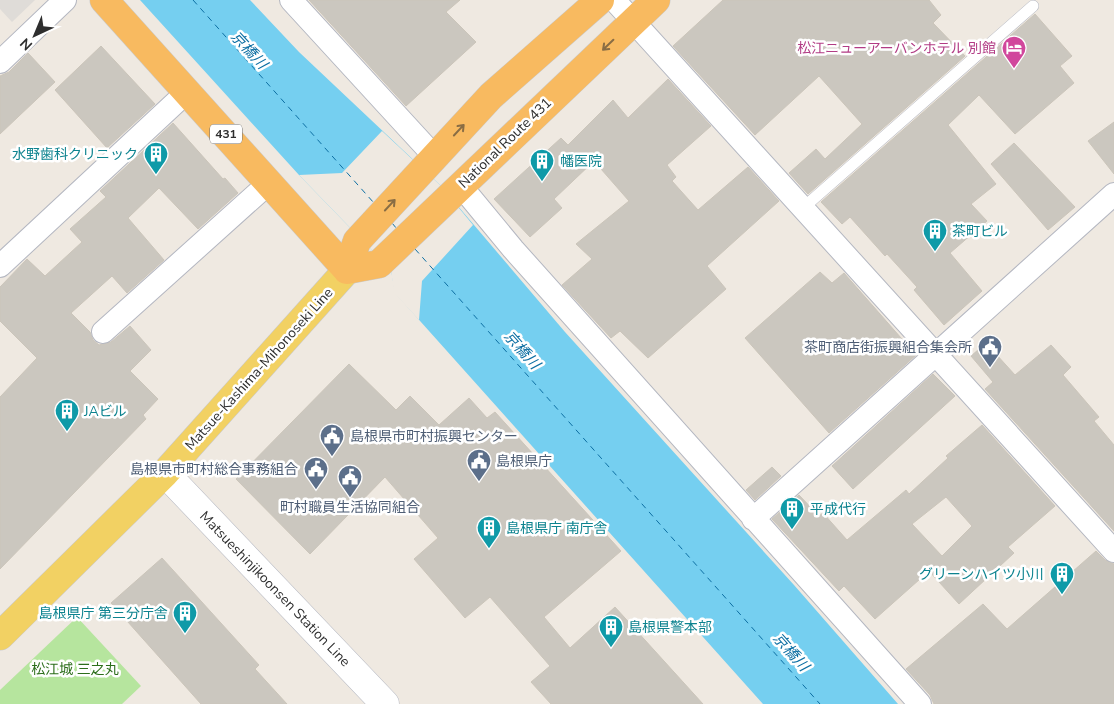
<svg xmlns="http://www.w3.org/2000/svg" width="1114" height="704" viewBox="0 0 1114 704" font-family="'Nunito Sans','Noto Sans JP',sans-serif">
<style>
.green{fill:#b6e59e}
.plaza{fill:#dfdcd8}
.water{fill:#75cff0}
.pier{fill:#efe9e1}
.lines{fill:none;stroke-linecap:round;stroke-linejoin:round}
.ferry{stroke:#0d6fa3;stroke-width:1;stroke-dasharray:6 5;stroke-linecap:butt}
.building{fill:#cbc7bf;stroke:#cbc5ba;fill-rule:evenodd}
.service-casing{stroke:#b4b7c1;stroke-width:12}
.minor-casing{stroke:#b4b7c1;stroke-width:24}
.secondary-casing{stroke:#b4b7c1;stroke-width:29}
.primary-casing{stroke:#c9c9c9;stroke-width:29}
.trunk-casing{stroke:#c9c9c9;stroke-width:29}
.service{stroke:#fff;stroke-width:11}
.minor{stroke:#fff;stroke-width:22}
.secondary{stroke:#fff;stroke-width:28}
.primary{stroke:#f2d163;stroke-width:28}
.trunk{stroke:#f8ba60;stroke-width:28}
.oneway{stroke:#896d44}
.labels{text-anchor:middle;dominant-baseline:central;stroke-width:5;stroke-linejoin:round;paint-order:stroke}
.shield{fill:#fff;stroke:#6d6d6d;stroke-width:1}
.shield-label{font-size:12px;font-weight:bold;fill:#2e2e2e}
.hotel-label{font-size:14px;fill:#b23c85;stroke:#fff;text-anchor:end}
.street-label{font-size:14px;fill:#2e2e2e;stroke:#fff}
.culture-label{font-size:14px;fill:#0d838f;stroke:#fff;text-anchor:start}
.service-label{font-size:14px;fill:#4e5e75;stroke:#fff;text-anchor:end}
.park-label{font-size:14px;fill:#2c6e1b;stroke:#fff}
.water-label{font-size:15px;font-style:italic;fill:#0d6fa3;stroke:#fff}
</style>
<rect width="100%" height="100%" fill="#efe9e1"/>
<path class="green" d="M77 617 141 686 122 704H0V690Z"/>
<path class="plaza" d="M0 0H35L12 22 0 9Z"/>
<path class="water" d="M140 0H250L299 52 440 185 565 332 794 585 898 704H763L395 293 391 270 299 175Z"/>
<path class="pier" d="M382 131 440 185 473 225 422 281 419 320 394 293 391 270 299 175 342 173Z"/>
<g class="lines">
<path class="ferry" d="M193 0 374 203
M392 223 397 229
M415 249 820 704"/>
</g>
<path class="building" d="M309 0H460L446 12 476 42 406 106Z
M723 0H929L941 15 933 23 965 56 808 194 789 173 816 149 825 159 862 124 819 76 755 135 673 46Z
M1035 14 1072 56 1060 66 1074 83 1015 134 979 95 948 125 996 184 971 204 987 221 950 253 982 291 944 325 914 290 917 287 887 254 885 256 850 217 842 224 821 202Z
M101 46 155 104 107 148 55 90Z
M28 53 55 82 0 134V76L9 72Z
M668 79 711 126 667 165 676 177 672 181 698 210 748 167 779 201 707 266 726 289 648 358 620 331 611 338 562 285 592 259 576 244 629 201 594 161 554 199 562 208 530 237 494 199 561 138 568 145 613 100 628 118Z
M1114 122V174L1088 141Z
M173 123 223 179 225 178 238 193 198 229 159 188 128 218 164 260 127 293 112 276 71 313 90 332 93 340 99 345 111 342 130 326 151 350 130 371 158 399 143 415 146 419 0 569V397L37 358 0 321V287L27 259 45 276 82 242 70 229 106 197 100 191Z
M1014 143 1075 207 1048 230 991 164Z
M820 272 832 283 844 273 916 355 829 433 745 338Z
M986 343 1015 375 1051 345 1071 367 1063 375 1099 417 1094 421 1114 445V531L985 389 993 382 971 356Z
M349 364 396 410 410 396 439 425 469 398 487 418 495 412 621 551 544 617 570 648 615 607 703 704H551L531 682 550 666 490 597 465 618 414 559 438 538 385 477 310 554 236 479Z
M933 374 955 396 853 489 832 466Z
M982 425 1055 506 1008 547 1014 553 959 604 929 571 875 619 844 586 839 591 772 519 799 495 819 516 823 513 847 540 906 490 909 494 948 458 946 456ZM946 497 972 526 942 556 912 524Z
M772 467 781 476 755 500 746 490Z
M1096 551 1105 560 1114 564V704H934L930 695 906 669 983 604 1007 629Z
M162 558 259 665 255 669 287 704H201L111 603Z"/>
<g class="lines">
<defs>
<path id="service" d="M803 208 1033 6"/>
<path id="minor" d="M291 0 435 157
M614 0 1114 551
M0 62 65 0
M461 186 513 249 920 704
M0 266 188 91
M103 332 270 182
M753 519 1114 194"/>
<path id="secondary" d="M165 473 385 704"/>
<path id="primary" d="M0 636 165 473 347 270"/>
<path id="trunk" d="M104 0 347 270
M347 270 379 264 656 0
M347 270 357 241 491 96 600 0"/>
</defs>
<use href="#service" class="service-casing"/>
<use href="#minor" class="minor-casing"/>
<use href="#secondary" class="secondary-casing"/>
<use href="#primary" class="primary-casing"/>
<use href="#trunk" class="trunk-casing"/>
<use href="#service" class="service"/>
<use href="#minor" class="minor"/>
<use href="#secondary" class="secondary"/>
<use href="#primary" class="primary"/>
<use href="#trunk" class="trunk"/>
</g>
<defs><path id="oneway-shaft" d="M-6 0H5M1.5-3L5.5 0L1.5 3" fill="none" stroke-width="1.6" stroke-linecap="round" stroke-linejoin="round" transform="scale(1.25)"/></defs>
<g class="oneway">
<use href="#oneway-shaft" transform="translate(608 45) rotate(136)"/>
<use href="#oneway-shaft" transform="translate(459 130) rotate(-47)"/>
<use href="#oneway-shaft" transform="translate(390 205) rotate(-47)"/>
</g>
<defs>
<symbol id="hotel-pin" viewBox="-11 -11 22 30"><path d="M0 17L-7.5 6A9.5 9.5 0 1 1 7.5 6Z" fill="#d1479c" stroke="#fff"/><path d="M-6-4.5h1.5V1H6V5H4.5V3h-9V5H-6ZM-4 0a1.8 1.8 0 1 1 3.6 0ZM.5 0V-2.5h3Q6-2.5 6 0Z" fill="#fff"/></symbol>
<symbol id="building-pin" viewBox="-11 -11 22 30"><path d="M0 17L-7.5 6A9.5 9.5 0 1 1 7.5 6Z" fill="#0f9aa8" stroke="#fff"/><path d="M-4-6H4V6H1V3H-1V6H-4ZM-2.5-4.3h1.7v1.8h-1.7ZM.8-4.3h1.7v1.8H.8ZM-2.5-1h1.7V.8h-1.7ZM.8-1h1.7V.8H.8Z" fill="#fff"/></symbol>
<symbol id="civic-pin" viewBox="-11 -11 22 30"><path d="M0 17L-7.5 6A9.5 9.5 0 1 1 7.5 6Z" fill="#5c6f8a" stroke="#fff"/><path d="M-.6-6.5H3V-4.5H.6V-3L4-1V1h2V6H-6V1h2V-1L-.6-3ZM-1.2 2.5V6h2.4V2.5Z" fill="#fff"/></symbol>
</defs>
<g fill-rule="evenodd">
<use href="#hotel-pin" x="1000" y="34" width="28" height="38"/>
<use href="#building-pin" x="142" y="140" width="28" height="38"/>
<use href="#building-pin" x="528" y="147" width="28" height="38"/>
<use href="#building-pin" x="921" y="217" width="28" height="38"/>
<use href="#civic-pin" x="976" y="333" width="28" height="38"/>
<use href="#building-pin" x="53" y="397" width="28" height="38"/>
<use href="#civic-pin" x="318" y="422" width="28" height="38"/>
<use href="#civic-pin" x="465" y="447" width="28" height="38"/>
<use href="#civic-pin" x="302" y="455" width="28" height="38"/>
<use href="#civic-pin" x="336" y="463" width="28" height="38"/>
<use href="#building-pin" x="778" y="495" width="28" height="38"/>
<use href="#building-pin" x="475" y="514" width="28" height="38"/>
<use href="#building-pin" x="1048" y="560" width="28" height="38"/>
<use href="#building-pin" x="171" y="599" width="28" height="38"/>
<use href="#building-pin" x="597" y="613" width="28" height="38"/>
</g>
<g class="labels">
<rect class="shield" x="210" y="124.5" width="32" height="19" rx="4"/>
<g class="shield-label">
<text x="226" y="134">431</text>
</g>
<g class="hotel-label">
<text x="996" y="48">松江ニューアーバンホテル 別館</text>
</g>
<g class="street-label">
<text transform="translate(505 143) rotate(-44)">National Route 431</text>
<text transform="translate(259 369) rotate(-48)">Matsue-Kashima-Mihonoseki Line</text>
<text transform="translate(275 589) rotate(46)">Matsueshinjikoonsen Station Line</text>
</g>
<g class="culture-label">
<text x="138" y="154" text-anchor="end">水野歯科クリニック</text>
<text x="560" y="161">幡医院</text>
<text x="952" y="231">茶町ビル</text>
<text x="84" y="411">JAビル</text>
<text x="810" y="509">平成代行</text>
<text x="506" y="528">島根県庁 南庁舎</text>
<text x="1044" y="574" text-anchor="end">グリーンハイツ小川</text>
<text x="168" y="613" text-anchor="end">島根県庁 第三分庁舎</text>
<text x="628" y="627">島根県警本部</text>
</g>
<g class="service-label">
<text x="972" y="347">茶町商店街振興組合集会所</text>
<text x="350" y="436" text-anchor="start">島根県市町村振興センター</text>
<text x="496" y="461" text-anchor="start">島根県庁</text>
<text x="298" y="469">島根県市町村総合事務組合</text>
<text x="350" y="507" text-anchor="middle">町村職員生活協同組合</text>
</g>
<g class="park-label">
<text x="75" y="669">松江城 三之丸</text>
</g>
<g class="water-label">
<text transform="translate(249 50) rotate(47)">京橋川</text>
<text transform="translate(522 350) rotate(48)">京橋川</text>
<text transform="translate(791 652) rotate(48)">京橋川</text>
</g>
</g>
<g transform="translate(35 35) rotate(224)" stroke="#ffffff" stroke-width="4" paint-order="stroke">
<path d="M0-4L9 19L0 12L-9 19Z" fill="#2e2e2e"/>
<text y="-8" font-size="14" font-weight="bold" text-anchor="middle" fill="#2e2e2e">N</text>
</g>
</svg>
